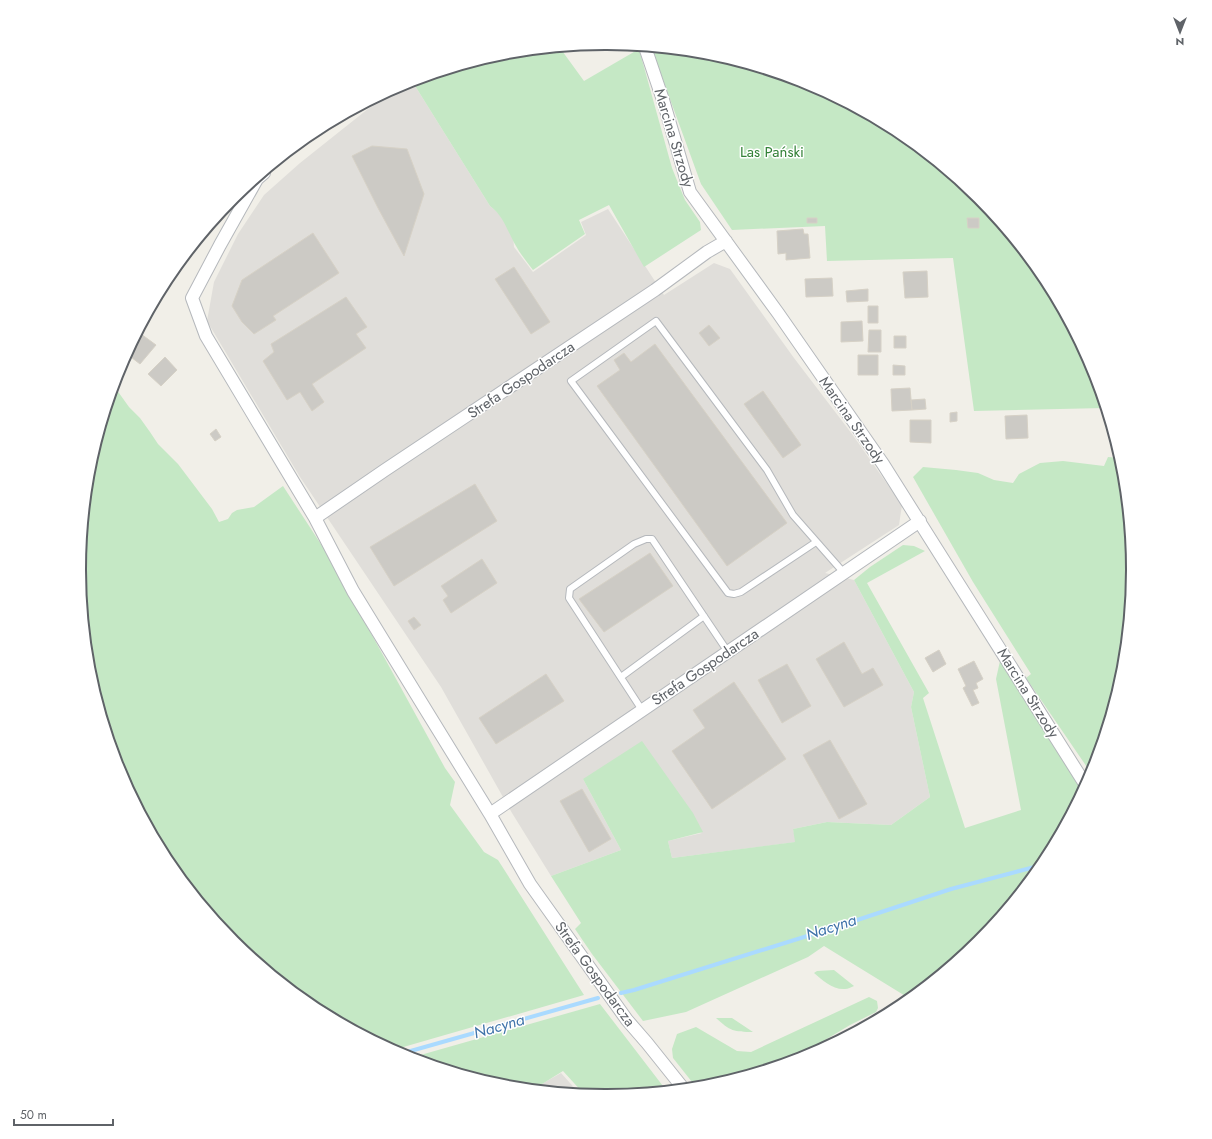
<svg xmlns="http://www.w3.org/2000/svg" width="1212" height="1139" viewBox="0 0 1212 1139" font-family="Jost,sans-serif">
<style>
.industrial{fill:#e0deda}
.green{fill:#c5e8c5}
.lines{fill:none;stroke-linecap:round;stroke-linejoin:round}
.stream{stroke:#aadaff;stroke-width:4}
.building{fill:#cccac5;stroke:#d6d1c6}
.lane-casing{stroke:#b5b8bc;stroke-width:8}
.street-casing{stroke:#b5b8bc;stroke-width:14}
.lane{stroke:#fff;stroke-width:6}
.street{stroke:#fff;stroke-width:12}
.labels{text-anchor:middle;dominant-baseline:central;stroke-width:3;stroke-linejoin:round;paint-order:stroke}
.street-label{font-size:15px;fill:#5f6368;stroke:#fff}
.park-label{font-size:15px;fill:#348238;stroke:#fff}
.water-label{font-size:16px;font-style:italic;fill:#4174aa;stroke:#fff}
.rim{fill:none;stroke:#5f6368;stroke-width:2}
</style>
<rect width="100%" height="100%" fill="#f1efe8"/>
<path class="industrial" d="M412 81 490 206 502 216 513 235 514 247 533 272 586 235 581 222 608 209 664 295 714 263 730 269 794 358 852 434 902 505 899 525 825 573 854 580 914 692 911 707 930 797 891 825 827 822 793 829 796 842 672 858 668 841 702 833 583 779 621 850 551 876 512 813 441 687 300 477 207 321 214 282 238 234 264 195 300 163 393 89 405 83Z
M561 1073 579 1093 533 1089Z"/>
<path class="green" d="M651 47 709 53 808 83 899 132 978 197 1044 277 1093 368 1104 408 974 411 953 258 827 261 825 226 732 230 701 184Z
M560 48 584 81 639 49 672 168 685 200 700 222 701 230 644 267 609 205 579 220 585 234 533 270C527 262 521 255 516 246 508 233 504 216 490 206L412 81 504 53Z
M114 386 129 407 140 418 150 432 158 444 178 464 212 509 219 522 228 519 232 513 237 510 254 507 283 486 328 555 445 768 455 782 450 805 484 852 498 860 584 995 393 1050 313 1007 234 942 168 862 119 771 90 672 80 569 90 467Z
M1108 457 1120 458 1122 467 1132 570 1122 672 1091 773 1026 678 1031 674 973 582 913 477 923 467 956 470 978 473 994 480 1013 483 1019 474 1040 463 1063 461 1104 466Z
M903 545 914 546 925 551 867 583 929 693 923 698 965 828 1021 810 996 679 1002 652 1083 789 1044 862 978 942 916 993 907 997 824 946 808 957 686 1012 643 1021 592 954 575 929 581 923 551 876 621 850 583 779 642 741 693 813 703 832 668 841 672 858 795 842 793 829 827 822 891 825 930 797 911 707 914 692 854 580 870 567Z
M834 970 854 986C851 987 848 989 845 989 833 990 822 980 814 973L817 971Z
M869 997 877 1001 878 1008 876 1012 850 1025 800 1055 792 1061 708 1086 696 1087 673 1058 672 1049 677 1034 696 1027 737 1051 751 1052Z
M600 1004 666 1090 606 1096 584 1094 563 1071 534 1089 503 1086 410 1058Z
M716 1018H732L753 1032C734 1032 730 1031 716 1018Z"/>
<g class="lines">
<path class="stream" d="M621 993 634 990 836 927 951 889 1042 865
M400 1054 598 998"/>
</g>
<path class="building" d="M372 146 407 149 424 194 404 256 378 208 352 156Z
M807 218H817V223H807Z
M967 218H979V228H968Z
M803 229 804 234H808L810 258 786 260V253L778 254 777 231Z
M313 233 339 273 273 316 276 320 254 334 242 322 232 306 242 280Z
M514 267 550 322 531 334 495 279Z
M927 271 928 297 905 298 903 272Z
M832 278 833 296 806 297 805 279Z
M868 289V301L847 302 846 291Z
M346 297 367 327 356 334 366 348 312 384 324 402 312 411 300 392 287 400 263 361 274 352 271 344Z
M868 306H878V323H868Z
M862 321 863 341 841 342V322Z
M709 325 720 338 709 346 699 333Z
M869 330H881V352H868Z
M141 334 156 345 140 364 127 354 131 346Z
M894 336H906V348H894Z
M655 344 787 523 727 566 597 386 620 370 614 360 624 353 631 362Z
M858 355H878V375H858Z
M165 357 177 370 161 386 148 374Z
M893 365 905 366V375H893Z
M910 388 912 410 892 411 891 389Z
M763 391 801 445 783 458 744 404Z
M925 399 926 409 912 410 911 400Z
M957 412V421L950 422V413Z
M1027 415 1028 438 1006 439 1005 416Z
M910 420H931V443L910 442Z
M216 429 221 437 215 441 210 434Z
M475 484 497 521 394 586 370 547Z
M650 553 673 586 604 632 579 599Z
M482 559 497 583 451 613 443 600 448 596 441 586Z
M414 617 421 625 414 630 408 621Z
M844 642 862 674 873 668 883 685 844 707 816 659Z
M939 650 946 664 933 672 925 658Z
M974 661 983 679 976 683 978 688 973 690 979 703 972 706 963 688 966 686 958 669Z
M787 664 811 706 782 723 758 680Z
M546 674 564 701 496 744 479 718Z
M734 682 786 759 712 809 672 751 705 728 693 710Z
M830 740 867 804 839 819 803 755Z
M582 789 611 839 589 852 560 801Z"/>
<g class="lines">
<defs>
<path id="lane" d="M816 542 741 592 734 594 728 593 571 381 656 321 767 470 793 515 844 573
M621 677 704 616
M642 710 569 598 570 589 634 544 646 539H652L728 652"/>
<path id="street" d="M645 47 663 100 690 192 778 313 883 464 1085 784
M264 173 257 179 220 245 192 298 206 336 315 518 353 591 421 702 490 814 530 884 627 1020 647 1043 683 1088
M315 518 385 470 655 290 707 252 726 241
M490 814 920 521"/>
</defs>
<use href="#lane" class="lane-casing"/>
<use href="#street" class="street-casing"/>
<use href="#lane" class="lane"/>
<use href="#street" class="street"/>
</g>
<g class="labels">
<g class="street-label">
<text transform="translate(674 138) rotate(73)">Marcina Strzody</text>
<text transform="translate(521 380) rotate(-34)">Strefa Gospodarcza</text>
<text transform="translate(852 420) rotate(55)">Marcina Strzody</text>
<text transform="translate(705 667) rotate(-34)">Strefa Gospodarcza</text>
<text transform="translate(1028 693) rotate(58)">Marcina Strzody</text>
<text transform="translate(595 974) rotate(54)">Strefa Gospodarcza</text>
</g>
<g class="park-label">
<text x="772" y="152">Las Pański</text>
</g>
<g class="water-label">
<text transform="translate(831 927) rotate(-18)">Nacyna</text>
<text transform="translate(499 1026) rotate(-16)">Nacyna</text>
</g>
</g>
<path d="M0 0H1212V1139H0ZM605 50H607A519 519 0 0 1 1126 569V570A519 519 0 0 1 607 1089H605A519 519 0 0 1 86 570V569A519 519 0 0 1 605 50Z" fill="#fff" fill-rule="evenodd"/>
<path class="rim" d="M605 50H607A519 519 0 0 1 1126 569V570A519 519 0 0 1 607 1089H605A519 519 0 0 1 86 570V569A519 519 0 0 1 605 50Z"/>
<g transform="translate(1180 32) rotate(180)" stroke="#ffffff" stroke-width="3" paint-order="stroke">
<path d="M0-3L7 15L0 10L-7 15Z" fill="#5f6368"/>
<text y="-6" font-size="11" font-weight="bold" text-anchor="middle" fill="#5f6368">N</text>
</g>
<path d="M14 1119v6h99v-6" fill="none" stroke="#5f6368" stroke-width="2"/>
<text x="20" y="1119" font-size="12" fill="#5f6368" stroke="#ffffff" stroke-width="3" paint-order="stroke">50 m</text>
</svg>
